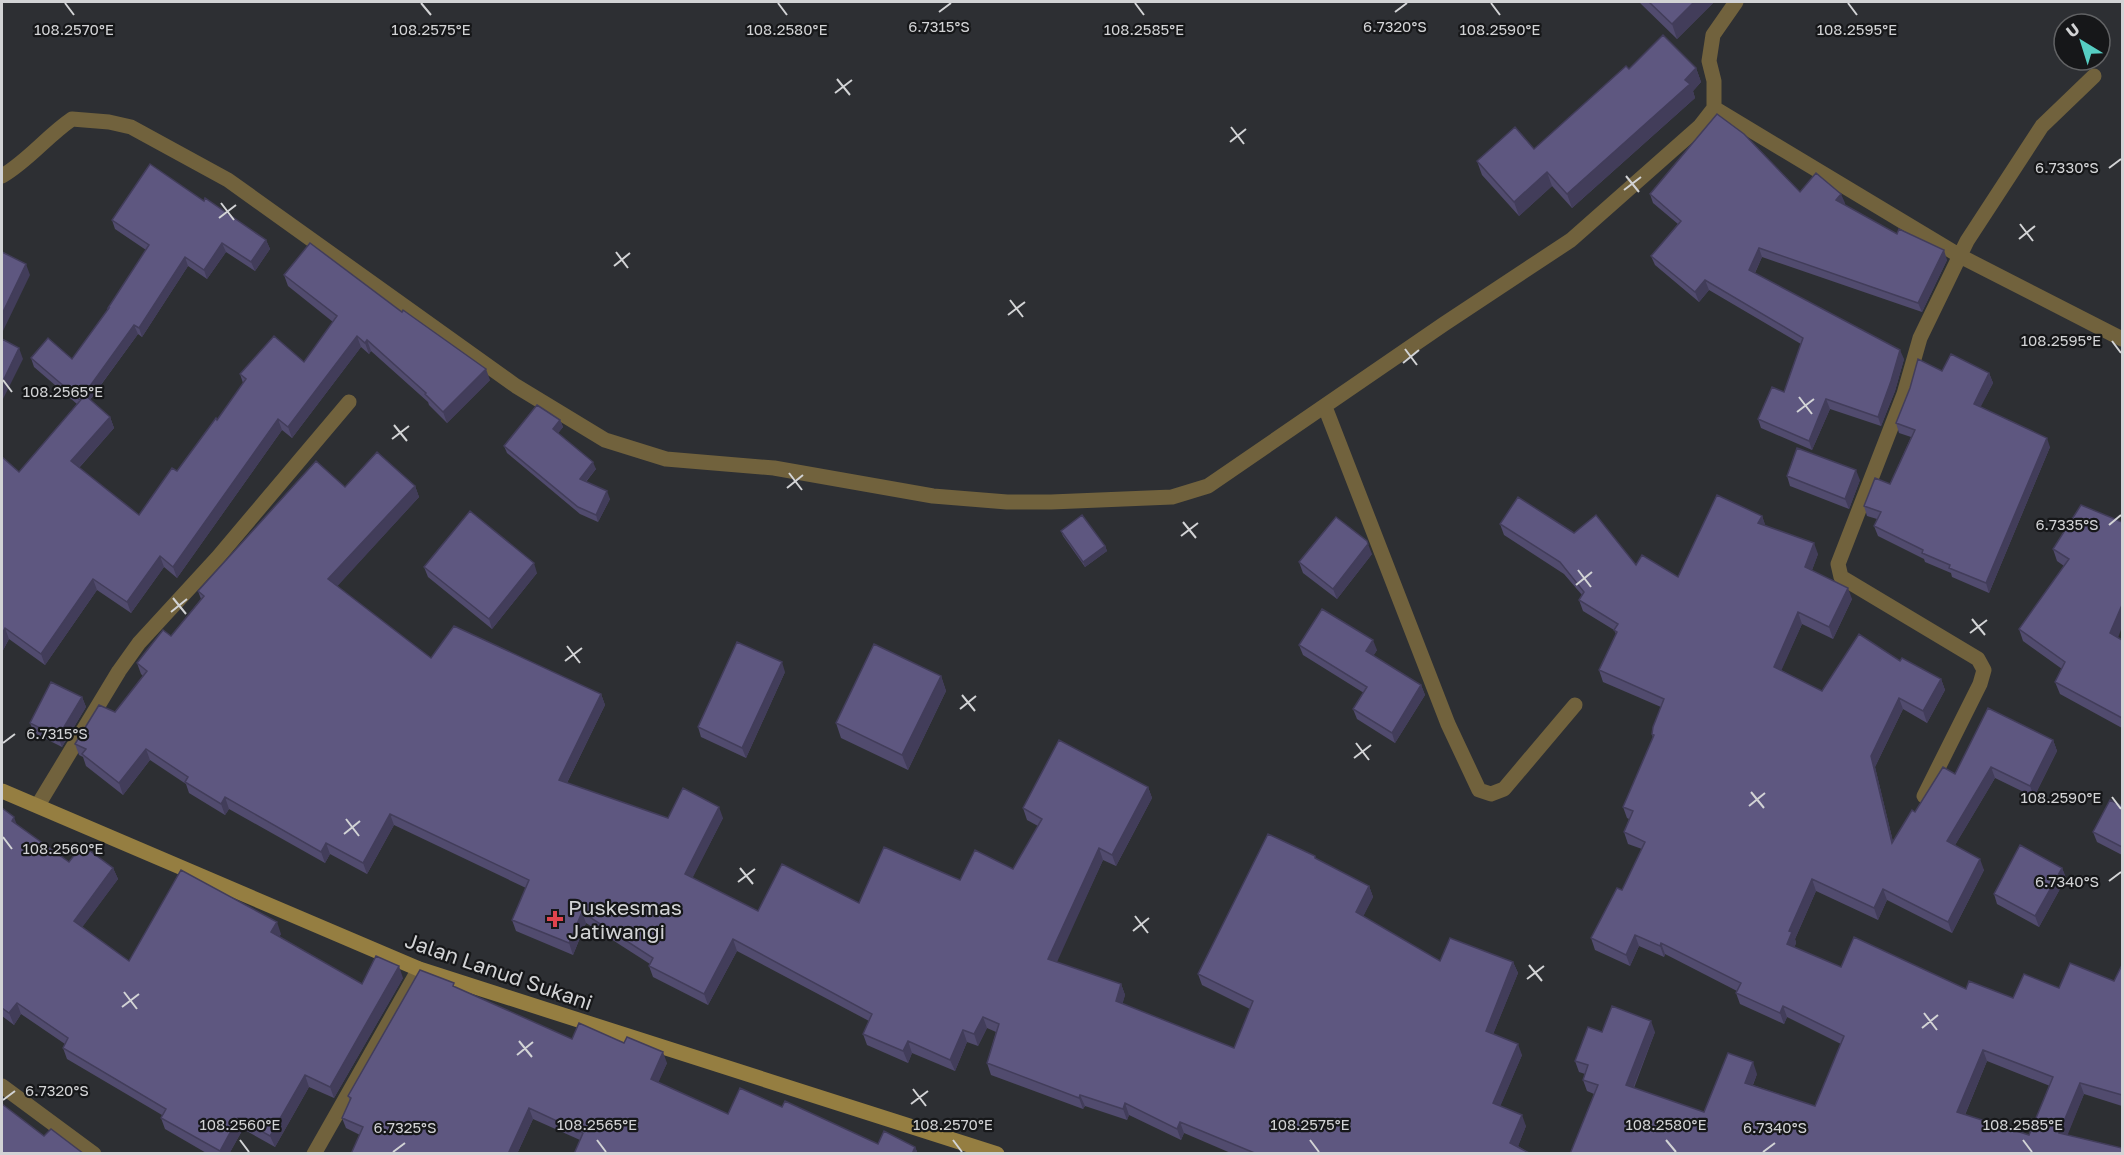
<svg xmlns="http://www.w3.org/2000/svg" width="2124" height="1155" viewBox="0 0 2124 1155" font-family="'Golos Text',sans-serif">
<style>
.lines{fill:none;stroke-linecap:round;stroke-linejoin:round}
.street{stroke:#71623d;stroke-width:15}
.secondary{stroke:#957e41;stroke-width:15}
.wall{fill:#514b6e;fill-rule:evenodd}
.shaded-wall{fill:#423d5a}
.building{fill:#5e5780;stroke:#423d5a;stroke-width:1.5;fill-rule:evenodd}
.ticks{fill:none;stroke:#d2d3d5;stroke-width:2}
.health-dot{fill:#e0444e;stroke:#161719;stroke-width:2}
.labels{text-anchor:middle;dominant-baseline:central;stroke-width:4.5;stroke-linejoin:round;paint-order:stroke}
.poi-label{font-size:21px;fill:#d2d3d5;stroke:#161719;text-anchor:start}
.street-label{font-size:21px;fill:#d2d3d5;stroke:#161719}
.ticks-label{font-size:15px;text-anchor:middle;fill:#d2d3d5;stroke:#161719;stroke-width:4.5;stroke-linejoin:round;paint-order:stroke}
</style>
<rect width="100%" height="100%" fill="#2d2f33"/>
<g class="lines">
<path class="street" d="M1714 108 1960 256 2122 339
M2 176C28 161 47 136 72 119L109 122 131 127 228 180 516 386 605 440 666 459 774 468 933 496 1007 502H1051L1172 497 1208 486 1444 324 1571 240 1700 126 1714 108V81L1709 61 1713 35 1736 2
M1325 407 1448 724 1479 790 1491 794 1504 789 1575 705
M1924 796 1980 684 1984 670 1978 659 1841 577 1838 564 1904 394 1920 338 1967 241 2042 126 2094 76
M38 805 119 671 139 643 218 557 349 402
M2 1086 94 1154
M314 1154 419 969"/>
<path class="secondary" d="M2 791 419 969 997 1154"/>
</g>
<path class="wall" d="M1639 2H1714L1677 39Z
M1696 68 1701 82 1693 91 1695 98 1572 208 1552 186 1519 216 1482 175 1477 161 1534 149 1629 69Z
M1800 192 1845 203 1844 205 1897 234 1947 260 1922 312 1762 257 1755 273 1904 359 1895 391 1881 426 1830 409 1812 450 1761 428 1758 419 1784 392 1801 344 1709 290 1699 302 1655 265 1651 256 1678 224 1653 203 1650 194Z
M204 201 266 240 270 249 255 271 226 252 207 279 188 266 142 337 138 334 90 400 110 417 114 428 79 468 139 515 177 471 217 420 243 383 240 374 304 362 333 322 288 286 284 275 490 380 447 423 429 405 428 402 371 351 369 354 361 347 292 438 282 430 177 578 164 567 131 613 97 590 45 665 9 639 2 652 19 472 77 404 34 367 31 358 72 359 108 309V308L146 250 115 229 112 220Z
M1942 371 1989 373 1993 383 1980 407 2050 447 1989 593 1952 577 1951 573 1925 562 1924 559 1878 536 1874 526 1877 519 1867 516 1864 506 1890 484 1911 437 1899 433 1896 423Z
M560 420 563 427 558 433 596 469 586 482 610 499 598 522 580 514 507 453 504 446Z
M1787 476 1860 480 1849 509 1790 486Z
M415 486 419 497 337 586 431 658 601 694 605 705 567 783 668 818H723L692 878 758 911 859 903 1013 869 1038 826 1027 820 1023 808 1148 787 1152 798 1116 866 1103 860 1056 962 1121 984 1125 995 1122 1004 1234 1048 1250 1009 1202 985 1198 974 1315 856 1316 859 1369 886 1373 897 1363 916 1440 961 1513 962 1518 973 1493 1034 1522 1055 1500 1106 1526 1126 1518 1146 1531 1154H1233L1184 1133 1181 1140 1129 1115 1127 1120 1085 1106 1083 1109 991 1075 987 1063 996 1032 987 1028 978 1046 967 1042 955 1071 912 1053 908 1063 867 1045 863 1034 869 1021 737 951 708 1005 653 977 649 966 650 964 586 923 573 955 516 931 512 920 526 888 394 825 367 874 330 854 325 863 229 809 225 815 189 793 186 784 150 760 123 795 86 766 83 757 79 755 75 744 115 712 143 676 141 674 137 663 171 636 201 599 198 591 345 487Z
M2081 505 2118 638 2122 640V728L2060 694 2055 682 2062 669 2023 641 2019 629 2064 566 2057 561 2053 549Z
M1762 516 1765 525 1818 554 1812 570 1852 599 1833 639 1802 624 1781 670 1822 691 1900 661 1941 679 1945 690 1927 723 1903 709 1875 767 1893 842 1915 812 1955 774 2053 740 2057 751 2034 797 1995 778 1955 845 1984 870 1952 933 1887 900 1878 920 1816 891 1795 939 1796 943 1794 948 1841 967 1966 989 2013 998 2059 988 2114 981 2122 965V1106L2084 1094 2067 1135 1570 1154 1594 1094 1587 1091 1583 1080 1585 1074 1579 1072 1575 1061 1602 1032H1655L1634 1088 1704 1112 1757 1074 1753 1085 1815 1106 1841 1044 1787 1017 1784 1024 1740 1004 1736 993 1737 991 1665 954 1664 957 1639 946 1630 966 1595 950 1591 938 1622 890 1642 849 1628 844 1624 832 1629 819 1627 818 1623 807 1653 738 1652 734 1661 707 1603 682 1599 670 1616 634 1614 630 1583 611 1579 600 1582 595 1564 574 1504 535 1500 524 1574 533 1636 565 1678 577ZM1987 1061 2050 1086 2029 1135 1965 1115Z
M1061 531 1105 546 1107 551 1085 567 1063 536Z
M1372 554 1337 599 1303 573 1299 562Z
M424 567 537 573 492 629 428 577Z
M1299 645 1377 650 1373 656 1421 685 1425 695 1395 743 1357 719 1353 709 1364 693 1303 655Z
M785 672 746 758 701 737 698 727Z
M941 676 946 691 908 770 841 738 836 723Z
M82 697 86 707 62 747 34 733 30 723Z
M2122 806V855L2097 842 2093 832Z
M2 808 17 825 69 862 113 868 118 879 82 927 129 961 281 934 279 937 362 984 403 978 334 1098 309 1087 275 1147 243 1129 229 1154H208L165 1129 161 1118 162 1115 67 1059 63 1048 65 1044 21 1014 14 1025 2 1016Z
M2062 868 2066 878 2039 927 1997 904 1994 894Z
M455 987 572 1039 667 1063 658 1082 728 1114 782 1107 878 1144 915 1147 918 1154H574L580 1140 533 1119 517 1154H351L360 1135 346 1128 342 1118 350 1101 348 1096Z"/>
<path class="shaded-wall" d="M1694 2H1714L1677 39 1672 24Z
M1696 68 1701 82 1693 91 1695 98 1572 208 1567 194Z
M1547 172 1552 186 1519 216 1514 202Z
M1841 194 1845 203 1839 210 1836 200Z
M266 240 270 249 255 271 251 262Z
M222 243 226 252 207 279 204 270Z
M1759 248 1762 257 1752 279 1749 270Z
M1944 250 1947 260 1922 312 1918 303Z
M185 257 188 266 142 337 139 328Z
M26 264 30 275 2 333V314Z
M1705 280 1709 290 1699 302 1695 292Z
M134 325 138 334 83 409 80 400Z
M357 336 361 347 292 438 288 427Z
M367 340 371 351 369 354 365 343Z
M19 348 23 359 2 401V383Z
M1900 350 1904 359 1895 391 1881 426 1878 417Z
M486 369 490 380 447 423 443 412Z
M1989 373 1993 383 1977 414 1974 404Z
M1826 399 1830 409 1812 450 1809 441Z
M110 417 114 428 75 472 71 461Z
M278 419 282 430 177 578 173 567Z
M560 420 563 427 556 436 553 429Z
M2047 438 2050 447 1989 593 1986 583Z
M593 462 596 469 582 486 580 479Z
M1856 470 1860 480 1849 509 1845 499Z
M415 486 419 497 333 591 328 579Z
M607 491 610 499 598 522 596 515Z
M1762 516 1766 527 1758 523Z
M1814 543 1818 554 1809 578 1805 567Z
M1368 544 1372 554 1337 599 1333 589Z
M1105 546 1107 551 1085 567 1083 562Z
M160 556 164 567 131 613 127 602Z
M534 563 537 573 492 629 489 619Z
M93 579 97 590 45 665 41 654Z
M1848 588 1852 599 1833 639 1829 627Z
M2122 605V627L2115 646 2110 633Z
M1798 612 1802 624 1778 678 1774 667Z
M5 628 9 639 2 652V634Z
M1373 640 1377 650 1370 661 1366 651Z
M782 662 785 672 746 758 742 748Z
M941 676 946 691 908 770 902 755Z
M1941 679 1945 690 1927 723 1923 711Z
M1421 685 1425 695 1395 743 1392 733Z
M601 694 605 705 563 791 559 780Z
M82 697 86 707 62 747 58 737Z
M1899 698 1903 709 1875 767 1896 854 1892 843 1871 756Z
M2053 740 2057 751 2034 797 2030 786Z
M146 749 150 760 123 795 119 783Z
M1991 767 1995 778 1951 852 1947 841Z
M1148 787 1152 798 1116 866 1112 855Z
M225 797 229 809 225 815 221 804Z
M719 807 723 818 689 885 685 874Z
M390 814 394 825 367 874 363 863Z
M14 817 18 828 12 821Z
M326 843 330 854 325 863 321 852Z
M1099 848 1103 860 1053 971 1048 959Z
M1980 859 1984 870 1952 933 1948 922Z
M113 868 118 879 78 933 74 921Z
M2062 868 2066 878 2039 927 2035 916Z
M1812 879 1816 891 1795 939 1796 943 1791 956 1787 944 1789 931Z
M1369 886 1373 897 1360 923 1356 912Z
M1883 889 1887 900 1878 920 1874 908Z
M582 912 586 923 573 955 569 943Z
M277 922 281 934 275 943 271 932Z
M1635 935 1639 946 1630 966 1626 955Z
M733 939 737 951 708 1005 704 994Z
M1661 943 1665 954 1664 957 1660 946Z
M1513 962 1518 973 1490 1042 1486 1031Z
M399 966 403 978 334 1098 330 1087Z
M1121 984 1125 995 1120 1013 1116 1001Z
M17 1003 21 1014 14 1025 9 1013Z
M1783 1006 1787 1017 1784 1024 1780 1013Z
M983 1017 987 1028 978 1046 974 1034Z
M1651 1021 1655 1032 1630 1096 1626 1085Z
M963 1030 967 1042 955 1071 950 1060Z
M908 1041 912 1053 908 1063 903 1051Z
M1518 1044 1522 1055 1497 1114 1493 1103Z
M1983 1050 1987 1061 1961 1124 1957 1112Z
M663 1052 667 1063 655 1090 651 1079Z
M1753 1062 1757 1074 1749 1094 1745 1083Z
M305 1075 309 1087 275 1147 270 1136Z
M2080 1083 2084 1094 2064 1144 2059 1133Z
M1080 1095 1085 1106 1083 1109 1079 1098Z
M1125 1103 1129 1115 1127 1120 1123 1109Z
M529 1108 533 1119 517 1154H508Z
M1522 1115 1526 1126 1515 1154 1510 1143Z
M238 1118 243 1129 229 1154H221L220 1151Z
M1180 1122 1184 1133 1181 1140 1177 1129Z
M915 1147 918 1154H912Z"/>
<path class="building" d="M1649 2H1694L1672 24Z
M1663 35 1696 68 1685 80 1690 84 1567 194 1547 172 1514 202 1477 161 1515 127 1534 149 1626 66 1629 69Z
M1717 114 1744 134 1800 192 1816 173 1841 194 1836 200 1897 234 1899 229 1944 250 1918 303 1759 248 1749 270 1900 350 1891 381 1878 417 1826 399 1809 441 1758 419 1772 387 1784 392 1803 338 1705 280 1695 292 1651 256 1681 221 1650 194Z
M150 164 204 201 205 198 266 240 251 262 222 243 204 270 185 257 139 328 134 325 80 400 31 358 48 338 72 359 109 308H108L149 245 112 220Z
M310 243 402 312 403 310 486 369 443 412 425 394 426 393 367 340 365 343 357 336 288 427 278 419 173 567 160 556 127 602 93 579 41 654 5 628 2 634V457L19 472 85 395 110 417 71 461 139 515 172 468 177 471 216 418 217 420 246 379 240 374 274 336 304 362 337 316 284 275Z
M2 252 26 264 2 314Z
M2 339 19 348 2 383Z
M1951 354 1989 373 1974 404 2047 438 1986 583 1949 568 1950 565 1922 553 1923 550 1874 526 1881 512 1864 506 1875 478 1890 484 1915 430 1896 423 1910 388 1918 359 1942 371Z
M537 405 560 420 553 429 593 462 580 479 607 491 596 515 578 507 504 446Z
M1797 448 1856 470 1845 499 1787 476Z
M377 452 415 486 328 579 431 658 454 626 601 694 559 780 668 818 683 788 719 807 685 874 758 911 782 864 859 903 884 847 960 880 975 850 1013 869 1042 819 1023 808 1059 740 1148 787 1112 855 1099 848 1048 959 1121 984 1116 1001 1234 1048 1253 1001 1198 974 1268 834 1315 856V858L1369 886 1356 912 1440 961 1450 938 1513 962 1486 1031 1518 1044 1493 1103 1522 1115 1510 1143 1531 1154H1257L1180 1122 1177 1129 1125 1103 1123 1109 1080 1095 1079 1098 987 1063 999 1024 983 1017 974 1034 963 1030 950 1060 908 1041 903 1051 863 1034 872 1014 733 939 704 994 649 966 653 958 582 912 569 943 512 920 529 880 390 814 363 863 326 843 321 852 225 797 221 804 185 782 188 777 146 749 119 783 82 754 86 749 75 744 99 705 115 712 147 671 137 663 163 630 171 636 204 596 198 591 316 461 345 487Z
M1717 495 1762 516 1758 523 1814 543 1805 567 1848 588 1829 627 1798 612 1774 667 1822 691 1859 634 1900 661 1902 658 1941 679 1923 711 1899 698 1871 756 1892 843 1912 810 1915 812 1943 767 1955 774 1988 708 2053 740 2030 786 1991 767 1947 841 1980 859 1948 922 1883 889 1874 908 1812 879 1789 931 1792 932 1787 944 1841 967 1854 937 1966 989 1969 981 2013 998 2024 974 2059 988 2070 963 2114 981 2122 965V1095L2080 1083 2059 1133 2122 1148V1154H1570L1598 1085 1583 1080 1588 1065 1575 1061 1588 1027 1602 1032 1612 1006 1651 1021 1626 1085 1704 1112 1728 1053 1753 1062 1745 1083 1815 1106 1844 1036 1783 1006 1780 1013 1736 993 1741 983 1661 943 1660 946 1635 935 1626 955 1591 938 1617 888 1622 890 1645 842 1624 832 1633 811 1623 807 1654 735 1652 734 1653 727 1664 699 1599 670 1617 632 1614 630 1618 624 1579 600 1584 592 1560 562 1500 524 1518 497 1574 533 1596 515 1636 565 1642 555 1678 577ZM1983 1050 2053 1077 2029 1135 1957 1112Z
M2081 505 2122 522V605L2110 633 2122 640V718L2055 682 2065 662 2019 629 2069 559 2053 549Z
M470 511 534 563 489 619 424 567Z
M1082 515 1105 546 1083 562 1061 531Z
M1336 517 1367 541 1368 544 1333 589 1299 562Z
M1322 609 1373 640 1366 651 1421 685 1392 733 1353 709 1367 687 1299 645Z
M737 642 782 662 742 748 698 727Z
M874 644 941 676 902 755 836 723Z
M51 682 82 697 58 737 30 723Z
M2110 800 2122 806V847L2093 832Z
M2 808 14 817 12 821 69 862 82 845 113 868 74 921 129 961 181 870 277 922 271 932 362 984 376 956 399 966 330 1087 305 1075 270 1136 238 1118 220 1151 161 1118 166 1109 63 1048 68 1038 17 1003 9 1013 2 1008Z
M2020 845 2062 868 2035 916 1994 894Z
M420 970 454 983 453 986 572 1039 579 1023 624 1043 627 1037 663 1052 651 1079 728 1114 740 1088 782 1107 785 1101 878 1144 884 1131 915 1147 912 1154H574L583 1133 529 1108 508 1154H351L363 1127 342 1118 351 1098 348 1096Z
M2 1104 44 1136 51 1129 84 1154H2Z"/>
<path class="ticks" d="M65 3 74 15M421 3 431 15M778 3 787 15M1135 3 1144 15M1491 3 1500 15M1848 3 1857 15M939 12 951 3M1395 12 1407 3M837 79 850 95M835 93 852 80M1231 127 1244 144M1230 142 1246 129M2109 168 2121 159M1626 176 1639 192M1624 190 1641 177M221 203 234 220M219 218 236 205M2020 224 2033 241M2019 239 2035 226M616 252 628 268M614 266 630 253M1010 300 1023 317M1008 315 1025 302M2112 341 2121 353M1405 349 1417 365M1403 363 1419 350M3 380 12 392M1799 397 1812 414M1797 412 1814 399M394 425 407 441M392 439 409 426M789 473 802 490M787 488 803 475M1183 522 1196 538M2109 525 2121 515M1181 536 1198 523M1578 570 1591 587M1576 585 1592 572M173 598 186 614M171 612 187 599M1972 619 1985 635M1970 633 1987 620M567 646 580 663M565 661 582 648M962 695 975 711M960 709 976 696M3 743 15 734M1356 743 1369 760M1354 758 1371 745M1751 792 1764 808M2112 797 2121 809M1749 806 1765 793M346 819 359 836M344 834 360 821M3 837 12 849M740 868 753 884M2109 881 2121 872M738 882 755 869M1135 916 1148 933M1133 931 1149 918M1529 965 1542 981M1527 979 1544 966M124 992 137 1009M122 1007 139 994M1924 1013 1937 1030M1922 1028 1938 1015M519 1041 532 1057M517 1055 533 1042M913 1089 926 1106M3 1100 15 1091M911 1104 928 1091M240 1140 249 1152M597 1140 606 1152M953 1140 962 1152M1310 1140 1319 1152M1666 1140 1676 1152M2023 1140 2032 1152M393 1152 405 1143M1763 1152 1775 1143"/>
<path class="health-dot" d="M552 910h6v6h6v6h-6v6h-6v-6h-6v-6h6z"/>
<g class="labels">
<g class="poi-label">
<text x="568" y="907">Puskesmas<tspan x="568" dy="24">Jatiwangi</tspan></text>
</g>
<g class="street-label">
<text transform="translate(499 971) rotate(19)">Jalan Lanud Sukani</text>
</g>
</g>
<g class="ticks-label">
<text x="939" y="32">6.7315°S</text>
<text x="1395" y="32">6.7320°S</text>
<text x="1857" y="35">108.2595°E</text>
<text x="74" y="35">108.2570°E</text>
<text x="431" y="35">108.2575°E</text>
<text x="787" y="35">108.2580°E</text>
<text x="1144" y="35">108.2585°E</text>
<text x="1500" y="35">108.2590°E</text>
<text x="2067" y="173">6.7330°S</text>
<text x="2061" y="346">108.2595°E</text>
<text x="63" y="397">108.2565°E</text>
<text x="2067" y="530">6.7335°S</text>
<text x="57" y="739">6.7315°S</text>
<text x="2061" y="803">108.2590°E</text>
<text x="63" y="854">108.2560°E</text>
<text x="2067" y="887">6.7340°S</text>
<text x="57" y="1096">6.7320°S</text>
<text x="240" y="1130">108.2560°E</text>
<text x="597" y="1130">108.2565°E</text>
<text x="953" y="1130">108.2570°E</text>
<text x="1310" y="1130">108.2575°E</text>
<text x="1666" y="1130">108.2580°E</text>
<text x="2023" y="1130">108.2585°E</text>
<text x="405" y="1133">6.7325°S</text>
<text x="1775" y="1133">6.7340°S</text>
</g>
<rect width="2124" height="1155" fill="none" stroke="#d2d3d5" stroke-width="6"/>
<g transform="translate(2082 42) rotate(322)"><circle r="28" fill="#161719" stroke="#616264" stroke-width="1.5"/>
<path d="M0-4.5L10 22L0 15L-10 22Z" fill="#56cec3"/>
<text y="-9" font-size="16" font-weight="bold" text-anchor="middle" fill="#d2d3d5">U</text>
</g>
</svg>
